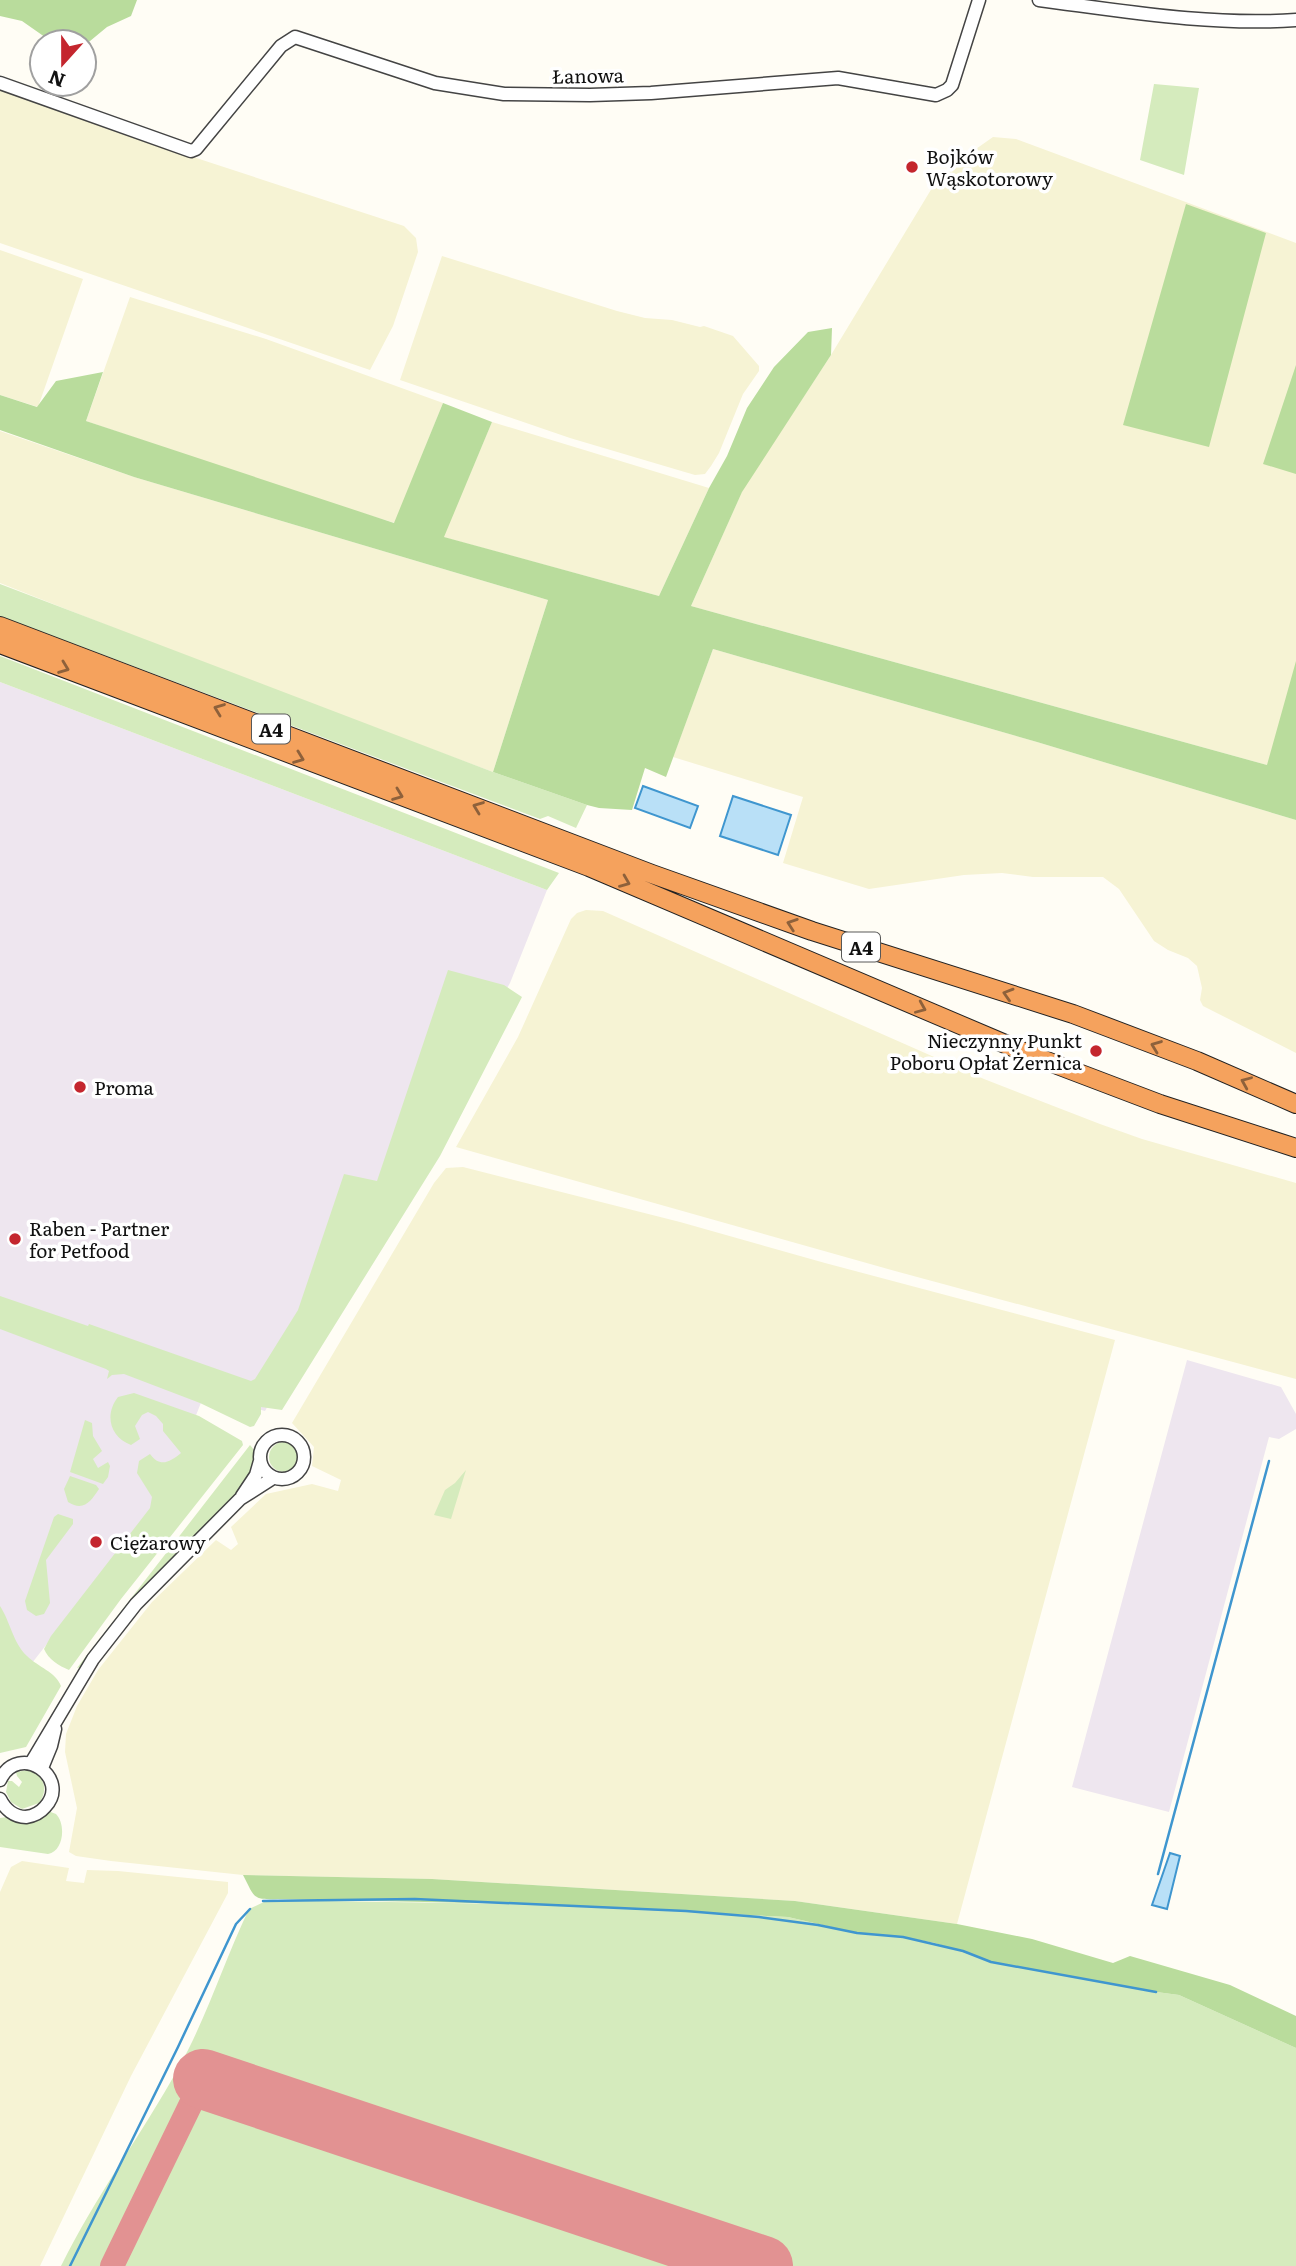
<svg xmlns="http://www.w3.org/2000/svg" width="1296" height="2266" viewBox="0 0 1296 2266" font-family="Literata,serif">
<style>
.industrial{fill:#eee6ef}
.farmland{fill:#f6f3d4}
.green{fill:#d5ebbd}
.forest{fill:#b9dc9c}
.water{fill:#b9e0f7;stroke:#3f96cf;stroke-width:2}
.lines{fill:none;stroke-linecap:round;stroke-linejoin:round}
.stream{stroke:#3f96cf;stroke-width:2.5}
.taxiway{stroke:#e29292;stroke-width:24}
.runway{stroke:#e29292;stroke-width:60}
.minor-casing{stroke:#444;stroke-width:15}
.highway-casing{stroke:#222;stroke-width:20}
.minor{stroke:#fff;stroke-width:12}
.highway{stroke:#f5a25d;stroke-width:18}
.oneway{stroke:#8e613b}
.poi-dot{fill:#c4262e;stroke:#fff;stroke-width:2.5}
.labels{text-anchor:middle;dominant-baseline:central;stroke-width:7;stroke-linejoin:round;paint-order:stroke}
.shield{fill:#fff;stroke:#585858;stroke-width:2}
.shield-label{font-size:18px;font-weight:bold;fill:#111}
.street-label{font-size:19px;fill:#111;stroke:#fff}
.poi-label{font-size:19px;fill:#111;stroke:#fff;text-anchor:start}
</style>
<rect width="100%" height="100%" fill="#fffdf5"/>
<path class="industrial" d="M0 682 547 890 510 983 265 1411 204 1395 191 1428 207 1439 0 1704Z
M1187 1360 1281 1387 1296 1414V1429L1279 1439 1269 1437 1169 1812 1072 1787Z"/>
<path class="farmland" d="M0 89 135 138 404 226 416 238 418 252 393 326 370 370 0 243Z
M993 137 1016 139 1296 243V773L691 606 744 487 831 355 932 188 956 163Z
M0 250 83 279 38 407 0 395Z
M442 256 617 311 645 318 672 320 700 327 704 326 733 336 759 366V371L743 394 719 453 711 466 705 474 695 475 678 470 570 438 400 380Z
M130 297 266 339 443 403 395 523 322 501 86 421Z
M492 422 709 488 659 596 443 537Z
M0 431 134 477 548 600 493 772 243 679 0 583Z
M713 649 1037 742 1296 820V1053L1203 1006 1200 1000 1202 988 1197 966 1188 958 1168 950 1154 941 1119 889 1103 877H1033L1002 873 964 875 869 889 783 863 803 797 673 757Z
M586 910 603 911 984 1079 1100 1124 1142 1139 1296 1183V1379L895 1271 456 1147 518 1037 571 919 577 913Z
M463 1167 680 1222 825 1263 1115 1340 957 1924 795 1901 432 1879 243 1875 111 1861 76 1856 69 1852 77 1808 65 1752 66 1734 77 1706 98 1670 152 1602 216 1540 231 1550 238 1544 231 1527 266 1494 312 1484 338 1491 341 1480 312 1466 314 1447 292 1423 434 1183 446 1168Z
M22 1861 69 1868 66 1881 84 1883 87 1870 118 1871 228 1882V1893L131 2076 40 2266H0V1892L11 1867Z"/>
<path class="green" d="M1154 84 1199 88 1184 175 1140 160Z
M0 584 493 772 587 805 576 828 548 816 540 819 0 616Z
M0 656 559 873 547 890 0 682Z
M448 970 504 985 522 997 440 1156 282 1410 261 1407V1414L254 1426 250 1427 200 1403 124 1374 112 1375 107 1379 109 1371 106 1369 0 1329V1296L88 1326 89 1324 251 1381 255 1379 298 1310 344 1174 377 1181Z
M134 1393 199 1416 242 1441 243 1445 121 1599 69 1670C59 1666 48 1659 44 1649L51 1636 150 1508 152 1497 137 1473 139 1461 150 1454C160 1468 170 1462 181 1453L163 1431V1424L156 1416 148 1412 142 1415 135 1426 140 1439 131 1445C110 1437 104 1415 118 1397Z
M85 1420 92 1423 93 1436 102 1451 93 1459 98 1468 108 1462 110 1466 108 1477 103 1484 70 1472Z
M269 1457a15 15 0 1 1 30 0a15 15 0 1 1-30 0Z
M250 1445C266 1462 250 1476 239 1491L84 1666 77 1668Z
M466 1470 451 1519 434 1515 445 1490 455 1483Z
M70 1476 96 1485 99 1489C91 1501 84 1512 68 1502L64 1489Z
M58 1514 73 1519V1524L46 1560 50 1603 44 1614 36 1616 27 1610 25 1601 54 1517Z
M0 1606C10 1621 13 1643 27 1656 38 1667 56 1672 61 1686L26 1747 0 1753Z
M28 1770C44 1775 49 1789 39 1803L22 1809 11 1802 6 1792 8 1781H12L19 1787 22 1782 17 1776 16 1772Z
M48 1811 56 1814C66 1824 64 1851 48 1854L0 1847V1818Z
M268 1900 517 1904 788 1917 857 1933 903 1937 935 1943 991 1962 1134 1989 1179 1995 1296 2048V2266H61C95 2197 142 2134 179 2067 207 2017 224 1961 249 1909Z"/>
<path class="forest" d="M0 0H137L131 16 107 27 84 46V42H52L22 21 0 16Z
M1186 204 1266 233 1209 447 1123 425Z
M832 328 831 355 742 492 691 606 1267 765 1296 661V820L1037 742 713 649 666 777 645 768 632 810 599 808 587 805 493 772 548 600 134 477 0 430V395L37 407 56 381 103 372 86 421 394 523 443 403 492 422 444 537 659 596 709 488 727 456 747 408 774 367 808 332Z
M1296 365V474L1263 464Z
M243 1875 432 1879 795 1901 957 1924 1032 1939 1113 1963 1130 1956 1230 1985 1296 2016V2048L1179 1995 1134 1989 991 1962 935 1943 903 1937 857 1933 788 1917 517 1904 278 1899C252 1900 255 1898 243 1875Z"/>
<path class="water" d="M643 786 698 806 690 828 635 808Z
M733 796 791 815 778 855 720 836Z
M1170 1853 1180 1856 1167 1909 1152 1905Z"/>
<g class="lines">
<path class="stream" d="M1158 1874 1269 1461
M263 1901 415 1899 686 1911 759 1917 818 1925 857 1933 903 1937 963 1951 991 1962 1156 1992
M70 2266 178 2047 236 1924 250 1909"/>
<path class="taxiway" d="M112 2266 203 2079"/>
<path class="runway" d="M203 2079 763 2266"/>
<defs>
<path id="minor" d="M1039 0C1124 11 1210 26 1296 20
M0 83 191 151 196 149 281 46 295 37 435 83 504 94 590 95 651 93 838 78 936 95 947 90 952 85 979 0
M260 1457a22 22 0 1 1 44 0a22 22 0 1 1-44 0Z
M242 1496 256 1475 260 1461
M31 1763 93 1659 136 1604 240 1499 273 1478
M42 1768 51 1746 55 1729
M0 1780C19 1741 72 1778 45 1807 40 1813 33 1816 26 1817 14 1817 5 1809 0 1799"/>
<path id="highway" d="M0 626 652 874 812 931 1073 1014 1197 1061 1296 1104
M0 644 589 867 1031 1055 1160 1104 1296 1148"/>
</defs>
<use href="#minor" class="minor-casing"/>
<use href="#highway" class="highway-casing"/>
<use href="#minor" class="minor"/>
<use href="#highway" class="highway"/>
</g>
<defs><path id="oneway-chevron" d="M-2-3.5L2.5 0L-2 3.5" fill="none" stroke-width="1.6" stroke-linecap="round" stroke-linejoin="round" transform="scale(1.75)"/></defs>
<g class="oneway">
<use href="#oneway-chevron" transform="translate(64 668) rotate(21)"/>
<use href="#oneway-chevron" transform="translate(219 709) rotate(-159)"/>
<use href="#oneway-chevron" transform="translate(299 758) rotate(21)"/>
<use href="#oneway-chevron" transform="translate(398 795) rotate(21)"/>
<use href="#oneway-chevron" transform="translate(478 807) rotate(-159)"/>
<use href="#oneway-chevron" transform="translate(625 882) rotate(22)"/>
<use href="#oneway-chevron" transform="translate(792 924) rotate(-161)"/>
<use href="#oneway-chevron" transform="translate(1008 994) rotate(-163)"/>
<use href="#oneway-chevron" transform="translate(921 1008) rotate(23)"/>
<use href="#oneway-chevron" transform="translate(1156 1046) rotate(-159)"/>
<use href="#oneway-chevron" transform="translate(1246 1082) rotate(-157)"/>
</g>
<g class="poi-dot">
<circle cx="912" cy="167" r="7"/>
<circle cx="1096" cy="1051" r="7"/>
<circle cx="80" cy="1087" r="7"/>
<circle cx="15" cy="1239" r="7"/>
<circle cx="96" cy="1542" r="7"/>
</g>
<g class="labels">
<g class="shield">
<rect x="252" y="714.5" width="38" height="29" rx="5"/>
<rect x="842" y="932.5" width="38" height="29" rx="5"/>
</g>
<g class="shield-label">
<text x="271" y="729">A4</text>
<text x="861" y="947">A4</text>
</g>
<g class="street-label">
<text transform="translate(588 75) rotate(-1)">Łanowa</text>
</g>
<g class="poi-label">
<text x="926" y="156">Bojków<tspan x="926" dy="22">Wąskotorowy</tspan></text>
<text x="1082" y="1040" text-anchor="end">Nieczynny Punkt<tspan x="1082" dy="22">Poboru Opłat Żernica</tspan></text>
<text x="94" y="1087">Proma</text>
<text x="29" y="1228">Raben - Partner<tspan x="29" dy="22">for Petfood</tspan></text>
<text x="110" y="1542">Ciężarowy</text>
</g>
</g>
<g transform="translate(63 63) rotate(201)"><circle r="33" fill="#ffffff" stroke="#a0a0a0" stroke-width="2"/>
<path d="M0-5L12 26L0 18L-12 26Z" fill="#c4262e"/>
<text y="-10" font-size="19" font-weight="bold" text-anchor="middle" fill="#111111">N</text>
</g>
</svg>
